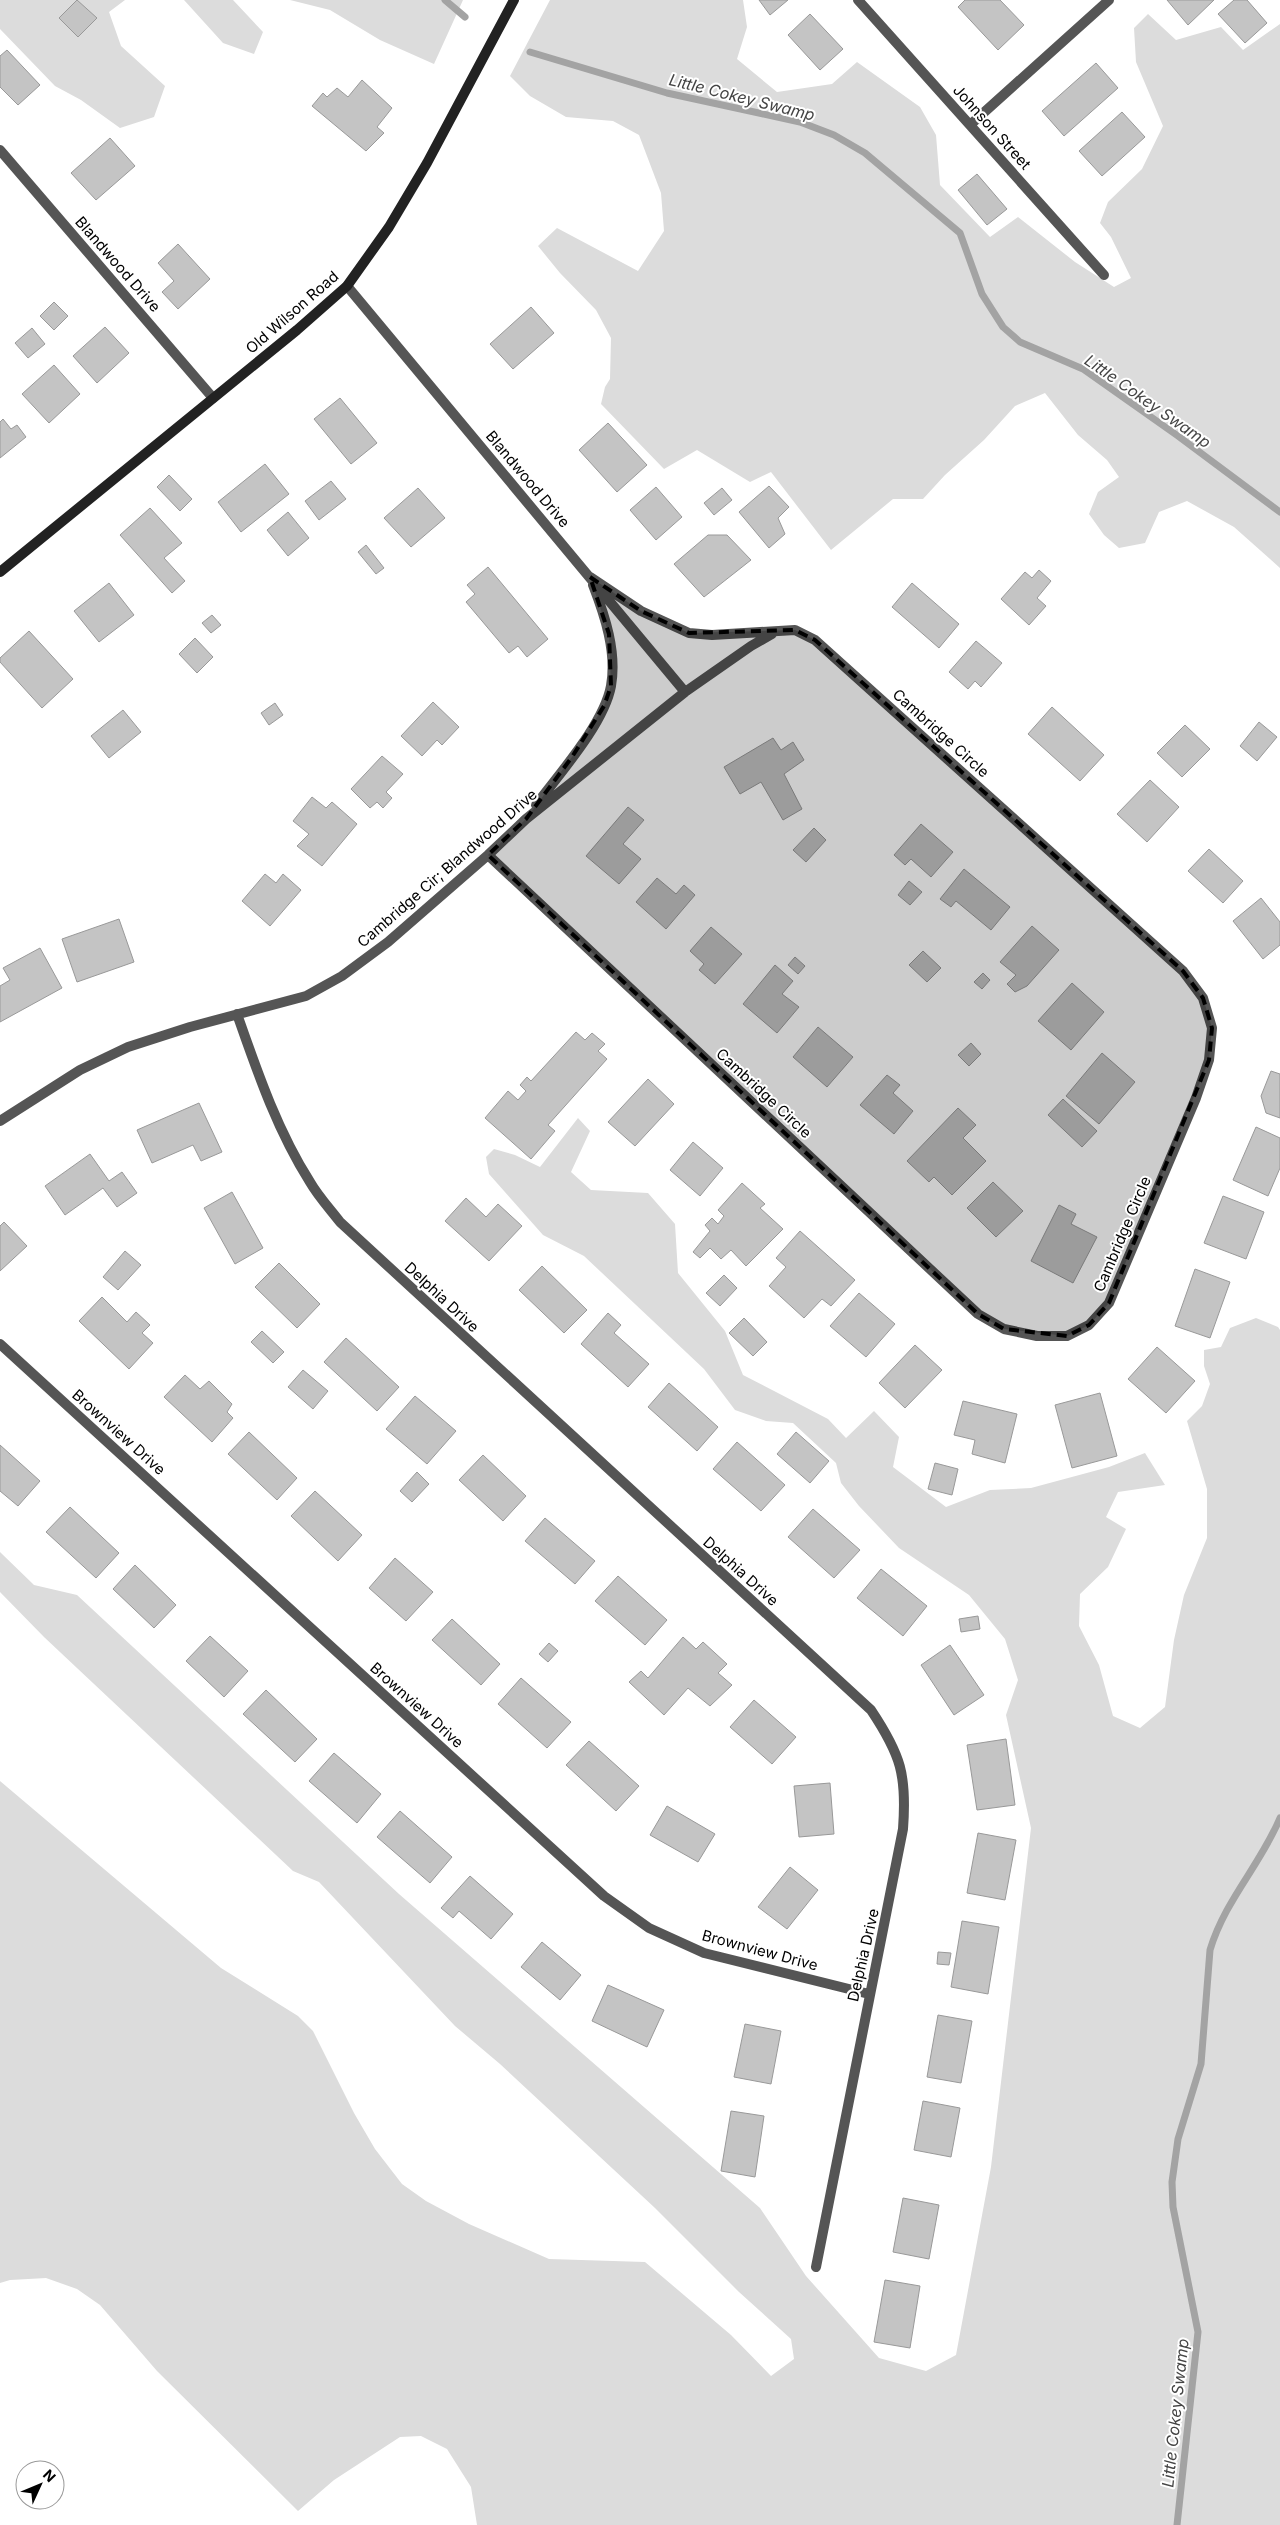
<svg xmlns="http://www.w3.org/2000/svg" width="1280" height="2525" viewBox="0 0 1280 2525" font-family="Inter,sans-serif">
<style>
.green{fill:#dcdcdc}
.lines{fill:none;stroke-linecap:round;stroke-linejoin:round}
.stream{stroke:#a3a3a3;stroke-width:7}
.building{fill:#c4c4c4;stroke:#999}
.street{stroke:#555;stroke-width:10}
.secondary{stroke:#222;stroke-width:10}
.marked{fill:#000;fill-opacity:0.2;stroke:#000;stroke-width:4;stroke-dasharray:10 6;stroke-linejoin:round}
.labels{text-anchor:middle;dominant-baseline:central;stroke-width:4;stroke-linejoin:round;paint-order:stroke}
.street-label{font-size:15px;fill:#000;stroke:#fff}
.water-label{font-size:16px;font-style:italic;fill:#444;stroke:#fff}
</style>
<rect width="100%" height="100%" fill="#fff"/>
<path class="green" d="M0 0H125L109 12 121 46 165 86 154 117 120 128 81 100 55 86 0 29Z
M184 0H233L263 32 254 54 223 43Z
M290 0H463L434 64 380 40 330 10Z
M550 0H743L747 27 737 59 777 92 832 84 857 62 920 107 936 135 940 185 990 237 1018 217 1075 262 1114 287 1131 278 1111 237 1100 223 1108 202 1142 169 1163 126 1136 62 1134 28 1148 14 1176 40 1221 27 1243 50 1280 24V568L1234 527 1187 501 1159 512 1145 543 1119 548 1104 535 1089 514 1098 492 1119 477 1107 460 1078 435 1045 393 1015 406 984 440 945 475 923 499H893L831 550 771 472 750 482 697 450 664 469 601 404 605 387 610 379 611 338 596 310 560 273 538 246 557 228 638 271 664 231 661 193 639 135 613 121 566 117 530 96 510 76Z
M578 1118 590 1131 571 1172 591 1190 648 1193 675 1224 678 1273 725 1331 743 1375 828 1419 846 1438 874 1411 899 1437 893 1467 946 1507 990 1490 1031 1488 1109 1467 1145 1453 1165 1485 1118 1492 1106 1517 1126 1529 1108 1567 1080 1594 1079 1626 1099 1665 1113 1716 1140 1728 1165 1707 1174 1640 1184 1595 1207 1538V1489L1187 1421 1202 1406 1210 1384 1204 1366V1350L1221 1347 1230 1328 1256 1318 1278 1327 1280 1330V2525H477L471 2487 447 2449 421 2436 400 2437 334 2480 298 2511 157 2371 100 2305 77 2289 46 2278 10 2280 0 2283V1781L221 1968 298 2016 313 2031 354 2113 375 2149 402 2184 426 2201 469 2224 549 2259 645 2262 731 2335 771 2376 794 2359 791 2339 739 2292 655 2208 500 2064 455 2026 319 1882 293 1871 44 1637 0 1592V1552L34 1585 77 1595 399 1894 760 2208 806 2276 879 2358 926 2371 956 2355 991 2167 1031 1828 1006 1715 1018 1680 1005 1639 969 1595 899 1548 859 1506 841 1483 836 1463 793 1423 766 1421 735 1410 704 1369 584 1256 543 1235 489 1174 486 1157 494 1149 515 1155 540 1167Z"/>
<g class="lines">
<path class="stream" d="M445 0 465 17
M530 52 667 93 800 122 834 135 865 153 960 233 982 294 1003 327 1020 342 1083 369 1178 436 1280 512
M1177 2525 1198 2332 1173 2207 1172 2182 1178 2139 1201 2064 1210 1950C1225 1900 1261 1864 1280 1818"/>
</g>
<path class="building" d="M77 0 97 18 78 37 59 18Z
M759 0H788L770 15Z
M965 0H1000L1024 25 998 50 958 7Z
M1167 0H1214L1188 25Z
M1234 0H1247L1267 23 1245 43 1218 14Z
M810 14 843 49 820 70 788 35Z
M7 50 40 85 18 105 0 87V56Z
M1096 63 1118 88 1064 136 1042 111Z
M362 80 392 108 377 127 384 133 366 151 312 106 323 93 327 97 337 88 348 97Z
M1122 112 1145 137 1102 176 1079 151Z
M110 138 135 166 96 200 71 173Z
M977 174 1007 209 987 225 958 190Z
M178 244 210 279 178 309 162 292 174 281 158 263Z
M54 302 68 316 54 330 40 316Z
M531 307 554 333 513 369 490 344Z
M105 327 129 353 97 383 73 356Z
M32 328 45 344 28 358 15 343Z
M54 365 80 394 49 423 22 394Z
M340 398 377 443 351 464 314 419Z
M3 419 11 429 17 425 26 437 0 458V422Z
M608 423 647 465 617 492 579 450Z
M265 464 289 494 241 532 218 502Z
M169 475 192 499 180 511 157 487Z
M331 481 346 499 319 520 305 501Z
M769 486 789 507 778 518 785 534 769 548 739 512Z
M656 487 682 517 656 540 630 510Z
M418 488 445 518 411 547 384 518Z
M722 488 732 500 714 515 704 503Z
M150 508 182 543 164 558 185 581 172 593 120 535Z
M288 512 309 538 288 556 267 530Z
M708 535H727L751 560 704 597 674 564Z
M366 545 384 568 376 574 358 552Z
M488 567 548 639 527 657 518 646 509 653 466 602 475 594 467 585Z
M1039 570 1051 581 1037 598 1046 606 1029 625 1001 599 1025 572 1032 578Z
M109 583 134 615 99 642 74 611Z
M912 583 959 624 939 648 892 607Z
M212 615 221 625 211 633 202 623Z
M29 631 73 679 42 708 0 662V658Z
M195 638 213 657 197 673 179 654Z
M976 641 1002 663 981 687 975 681 968 689 949 672Z
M433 702 459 727 442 745 437 740 422 756 401 736Z
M275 703 283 715 269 725 261 713Z
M1052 707 1104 755 1080 781 1028 734Z
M123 710 141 732 109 758 91 736Z
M1259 722 1277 737 1257 761 1240 746Z
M1185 725 1210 749 1182 777 1157 753Z
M773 738 781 750 793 742 804 760 784 774 802 809 783 820 761 782 740 794 724 767Z
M382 756 403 774 386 792 392 798 383 808 377 802 370 808 351 789Z
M1150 780 1179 807 1147 842 1117 814Z
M312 797 326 808 332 802 357 824 322 866 297 846 309 834 293 821Z
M628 807 644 820 623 844 641 859 619 884 586 856Z
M921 824 953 852 931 877 911 859 905 865 894 855Z
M814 828 826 840 806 862 793 850Z
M1209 849 1243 881 1223 903 1188 871Z
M964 869 1010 907 991 930 956 901 951 907 940 899Z
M265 874 276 883 283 874 301 890 270 926 242 901Z
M657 878 676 894 684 885 695 895 666 929 636 902Z
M909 881 922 892 910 905 898 895Z
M1261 898 1280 922V945L1263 959 1233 921Z
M119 919 134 962 77 982 62 939Z
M1032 926 1059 950 1027 986 1015 992 1007 984 1016 975 1000 962Z
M711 927 742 954 715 984 699 970 704 964 690 951Z
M40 948 62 988 0 1022V986L10 980 3 968Z
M923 951 941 968 927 982 909 965Z
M795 957 805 966 798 974 788 965Z
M775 965 793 981 782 994 799 1007 777 1033 743 1004Z
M983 973 990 980 982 989 974 982Z
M1072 983 1104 1012 1071 1050 1038 1021Z
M818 1027 853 1057 827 1087 793 1057Z
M576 1032 585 1040 592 1033 605 1044 598 1051 607 1059 548 1125 555 1131 531 1159 485 1118 508 1091 518 1100 526 1091 520 1085 527 1077 531 1081Z
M971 1043 981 1054 969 1066 958 1055Z
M1102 1053 1135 1082 1099 1124 1066 1096Z
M1271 1071 1280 1074V1118L1266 1113 1261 1096Z
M887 1075 900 1085 893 1093 913 1111 894 1134 860 1105Z
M648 1079 674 1104 635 1146 608 1122Z
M1063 1099 1097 1131 1082 1147 1048 1115Z
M199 1103 222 1152 201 1161 193 1145 152 1163 137 1130Z
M958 1108 976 1125 963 1138 986 1161 952 1195 934 1177 929 1182 907 1161Z
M1256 1127 1280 1138V1168L1268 1196 1233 1180Z
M693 1142 723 1168 700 1196 670 1170Z
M90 1154 109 1181 122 1172 137 1193 117 1207 103 1188 65 1215 45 1186Z
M993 1182 1023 1211 996 1237 967 1208Z
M742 1183 765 1204 760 1208 783 1229 746 1266 731 1250 721 1259 710 1248 700 1258 693 1252 710 1231 705 1225 712 1218 718 1224 724 1216 718 1210Z
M232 1192 263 1248 235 1264 204 1208Z
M1223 1196 1264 1212 1246 1259 1204 1243Z
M466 1198 486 1217 498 1204 522 1226 489 1261 445 1221Z
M1059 1205 1076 1214 1071 1224 1097 1237 1073 1283 1031 1261Z
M4 1222 27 1246 0 1271V1226Z
M800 1231 855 1280 831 1306 822 1299 804 1318 769 1286 786 1267 776 1258Z
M125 1251 141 1265 118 1290 103 1277Z
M279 1263 320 1304 297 1328 255 1287Z
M542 1266 587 1310 564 1333 519 1290Z
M1195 1269 1230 1282 1210 1338 1175 1326Z
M724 1275 737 1288 720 1306 706 1293Z
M859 1293 895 1324 866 1357 830 1326Z
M102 1297 127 1322 136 1312 150 1325 142 1333 153 1343 129 1369 79 1321Z
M608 1313 621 1325 614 1333 649 1364 628 1387 581 1344Z
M744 1318 767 1342 753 1356 729 1333Z
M262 1331 284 1352 273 1363 251 1342Z
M346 1338 399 1387 377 1411 324 1362Z
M915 1345 942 1370 905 1408 879 1383Z
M1157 1347 1195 1381 1166 1413 1128 1379Z
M303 1370 328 1391 313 1409 288 1387Z
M185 1375 200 1389 209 1381 232 1404 227 1412 233 1418 212 1442 164 1397Z
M669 1383 718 1427 697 1451 648 1407Z
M1100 1393 1117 1456 1072 1468 1055 1405Z
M415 1396 456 1431 427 1464 386 1429Z
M963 1401 1017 1414 1005 1463 972 1454 975 1440 954 1435Z
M249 1432 297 1478 277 1500 228 1454Z
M796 1432 829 1461 810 1483 777 1454Z
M737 1442 785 1485 761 1511 713 1469Z
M0 1445 40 1481 18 1506 0 1491Z
M483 1455 526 1496 503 1521 459 1480Z
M935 1463 958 1469 952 1495 928 1489Z
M417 1472 429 1484 412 1502 400 1491Z
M315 1491 362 1535 338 1561 291 1516Z
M70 1507 119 1553 96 1578 46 1532Z
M813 1509 860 1550 834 1578 788 1537Z
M545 1518 595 1561 575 1584 525 1541Z
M395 1558 433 1592 406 1621 369 1588Z
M135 1565 176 1605 154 1628 113 1589Z
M881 1569 927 1606 903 1636 857 1598Z
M618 1576 667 1620 645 1645 595 1601Z
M978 1616 980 1629 961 1632 959 1619Z
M452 1619 500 1664 481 1685 432 1640Z
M210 1636 248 1671 224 1697 186 1661Z
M683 1637 696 1649 703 1642 727 1664 718 1673 732 1685 710 1706 688 1688 664 1715 629 1682 641 1671 648 1678Z
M549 1643 558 1651 548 1662 539 1654Z
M950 1645 984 1695 954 1715 921 1665Z
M521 1678 571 1722 547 1748 498 1704Z
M266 1690 317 1739 295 1762 243 1714Z
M754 1700 796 1737 772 1764 730 1727Z
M1006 1739 1015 1805 977 1810 967 1745Z
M589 1741 639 1786 616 1811 566 1765Z
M334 1753 381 1794 357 1823 309 1781Z
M830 1783 834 1834 799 1837 794 1786Z
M667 1806 715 1834 698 1862 650 1835Z
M400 1811 452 1857 430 1883 377 1837Z
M978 1833 1016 1840 1005 1900 967 1893Z
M790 1867 818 1890 787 1929 758 1907Z
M470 1876 513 1914 491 1939 459 1911 453 1918 441 1908Z
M962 1921 999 1927 988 1994 951 1987Z
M542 1942 581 1975 560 2000 521 1967Z
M938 1952 951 1953 949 1965 937 1964Z
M608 1985 664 2010 647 2047 592 2021Z
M938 2015 972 2021 961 2083 927 2077Z
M745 2024 781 2031 771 2084 734 2077Z
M923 2101 960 2108 951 2157 914 2150Z
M731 2111 764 2116 755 2177 721 2171Z
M903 2198 939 2205 929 2259 893 2252Z
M885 2280 920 2286 910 2348 874 2342Z"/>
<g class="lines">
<path class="street" d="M858 0 1104 275
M970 125 1109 0
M0 150 213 398
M347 286 685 692
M536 805C559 774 604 724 611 686 617 652 605 616 593 585
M488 855 978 1314 1004 1329 1037 1336H1067L1089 1325 1109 1303 1196 1098 1209 1060 1212 1028 1203 998 1183 971 815 640 795 630 712 635 689 633 641 611 590 577
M237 1014C257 1071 277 1130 310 1182 318 1196 330 1209 340 1222L871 1710C901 1755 907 1775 903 1829L816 2267
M0 1121 80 1070 128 1047 190 1027 306 996 342 976 388 942 488 855 526 819 685 692 751 646 772 634
M0 1344 604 1896 649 1928 704 1953 869 1994"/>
<path class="secondary" d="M0 572 297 330 347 286 389 227 427 163 514 0"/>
</g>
<path class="marked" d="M590 577 641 611 689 633 795 630 815 640 1183 971 1203 998 1212 1028 1209 1060 1109 1303 1089 1325 1067 1336 1004 1329 978 1314 488 855 526 819 572 757 604 706 611 686 609 634Z"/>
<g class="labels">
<g class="street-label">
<text transform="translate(992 127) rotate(48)">Johnson Street</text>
<text transform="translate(118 264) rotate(49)">Blandwood Drive</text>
<text transform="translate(292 312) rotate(-41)">Old Wilson Road</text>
<text transform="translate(528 479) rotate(50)">Blandwood Drive</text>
<text transform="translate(941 733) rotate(42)">Cambridge Circle</text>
<text transform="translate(447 868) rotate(-41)">Cambridge Cir; Blandwood Drive</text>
<text transform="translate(764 1093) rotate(43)">Cambridge Circle</text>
<text transform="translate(1122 1234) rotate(-67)">Cambridge Circle</text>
<text transform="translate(442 1297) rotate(43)">Delphia Drive</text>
<text transform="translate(119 1432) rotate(42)">Brownview Drive</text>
<text transform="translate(741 1571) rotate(42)">Delphia Drive</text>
<text transform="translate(417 1705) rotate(42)">Brownview Drive</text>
<text transform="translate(760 1950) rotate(15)">Brownview Drive</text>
<text transform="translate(863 1955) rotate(-77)">Delphia Drive</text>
</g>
<g class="water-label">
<text transform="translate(742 97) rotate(14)">Little Cokey Swamp</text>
<text transform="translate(1148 401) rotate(35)">Little Cokey Swamp</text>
<text transform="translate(1175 2413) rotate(-84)">Little Cokey Swamp</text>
</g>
</g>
<g transform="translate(40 2485) rotate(46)"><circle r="24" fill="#ffffff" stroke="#999999"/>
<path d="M0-4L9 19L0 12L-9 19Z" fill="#000000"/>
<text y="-8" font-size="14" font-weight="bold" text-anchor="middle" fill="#000000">N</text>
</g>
</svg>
